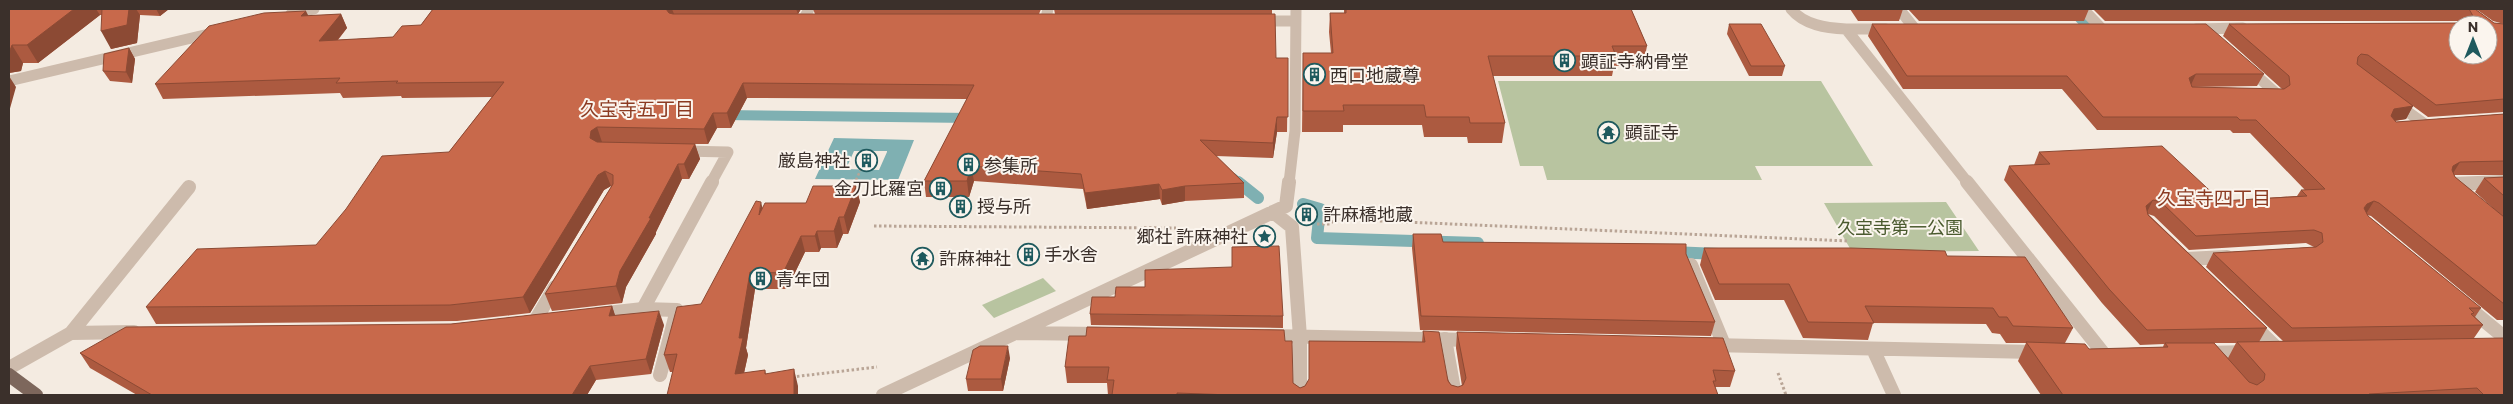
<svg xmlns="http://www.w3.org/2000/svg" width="2513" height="404" viewBox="0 0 2513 404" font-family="Commissioner,'Noto Sans JP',sans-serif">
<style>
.green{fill:#b8c4a0}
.water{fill:#7fb0b2;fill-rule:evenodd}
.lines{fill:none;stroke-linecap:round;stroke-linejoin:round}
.stream-far1{stroke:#7fb0b2;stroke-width:10}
.stream{stroke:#7fb0b2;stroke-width:12}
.path-far1{stroke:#b9a596;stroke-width:2.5;stroke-dasharray:2.5 2.5;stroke-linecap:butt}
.path{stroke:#b9a596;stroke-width:3;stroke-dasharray:2.5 2.5;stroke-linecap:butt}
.service-far1{stroke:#cdbbac;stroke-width:11}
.service{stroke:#cdbbac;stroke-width:14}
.minor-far1{stroke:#cdbbac;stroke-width:11}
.minor{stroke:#cdbbac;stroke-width:14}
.primary{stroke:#7d675c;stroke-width:14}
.wall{fill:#ac5a40;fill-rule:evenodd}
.shaded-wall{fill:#8c4a34}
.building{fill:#c8694b;stroke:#8c4a34;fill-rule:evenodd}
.labels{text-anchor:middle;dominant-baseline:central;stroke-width:4;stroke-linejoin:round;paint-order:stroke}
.poi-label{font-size:18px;fill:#3b302b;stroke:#fbf5ee;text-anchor:start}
.park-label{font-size:18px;fill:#4a5a2e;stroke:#fbf5ee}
.neighbourhood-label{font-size:19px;fill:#8c3b22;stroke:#fbf5ee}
</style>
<rect width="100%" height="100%" fill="#f4ebe1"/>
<path class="green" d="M1498 81H1821L1873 166H1755L1762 180H1547L1543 166H1520Z
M1946 202 1979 251 1852 252 1824 203Z
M1043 278 1056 291 994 318 982 305Z"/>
<path class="water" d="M834 138 914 140 898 180 815 179ZM854 151H887V152L879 170 846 169Z"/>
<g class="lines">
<path class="stream-far1" d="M2071 9 2096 35
M723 115 972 118
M1233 178 1239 183"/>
<path class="stream" d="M1238 182 1258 198
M1303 204 1320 209 1317 238 1478 243
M1672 252 1718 254"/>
<path class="path-far1" d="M856 180 861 169"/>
<path class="path" d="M1317 224H1330L1335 219 1849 241
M874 226 1176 228
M1778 373 1786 395
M792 377 877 367"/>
<path class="service-far1" d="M1899 9 1915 29
M1045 22 1048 9
M682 151 728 152 711 183"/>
<path class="service" d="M2186 259 2227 257
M1691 265 1724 345
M643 309 712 182
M535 321 555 287
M1445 339 1455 395"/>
<path class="minor-far1" d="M1791 9C1804 25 1826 28 1846 29
M2083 9 2102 29
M291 14 314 9
M1258 21H1296
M808 22H802L809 9
M1886 29H1846L1968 183
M2196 29 2243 28
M2248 68 2277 94H2268
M9 81 213 33
M2397 104 2426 125
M1289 183 1295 131 1296 9
M2475 183 2504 182"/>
<path class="minor" d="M1967 182 2104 354
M2456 187 2452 184 2504 182
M1273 212 1292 227 1300 337V395
M2464 304 2504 337
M598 314 643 309 677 310 660 375
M2252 324 2280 351
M71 333 189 187
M1015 333 1103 334
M1268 336 1473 340
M1710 345 2038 352
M1873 349 1894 395
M2205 353 2248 352
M9 368 71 333 134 332
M883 395 1286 206 1289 182"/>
<path class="primary" d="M9 375 36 395"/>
</g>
<path class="wall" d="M9 9H169L160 16 140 15 137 43 111 49 102 15H100L38 63H23L21 71 9 73Z
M433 9H801L798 14H815L813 9H1041L1039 14 1276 58H1288L1287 132H1277L1273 158 1216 156 1244 183V198L1185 201 1162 205 1160 199 1087 209 1083 189 974 181 969 197H926L924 181 967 99 747 98 731 128H717L708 144H695L700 159 689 179H682L656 232V234L626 287 622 303 552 311 545 294 611 187V186L604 190 530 313 457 321 156 324 146 307 316 245 449 152 492 97 402 98 401 96 343 98 340 93 163 99 155 84 308 16 341 14 347 28 338 40 393 37 421 25Z
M1054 9H1272V14H1055Z
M1344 9H1631L1647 46 1643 66H1614L1612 76H1493L1505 123 1502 143H1468L1467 137H1424L1422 125H1343V132H1302L1303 53H1331L1329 32 1330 13H1344Z
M1850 9H1903L1899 21H1858Z
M1908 9H2089L2084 21H1919Z
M2093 9H2475L2494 23 2504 24V112L2428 117 2413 106 2406 119 2395 121 2396 122 2504 114V175H2454L2455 177 2503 217 2475 192 2484 178 2504 177V320H2497L2371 216 2367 215 2368 216 2481 308 2475 317 2483 325 2474 338 2504 395H2041L2018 361 2026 343H2006L2000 334 1992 333 1986 324 1873 323 1868 340 1803 338 1784 300H1715L1700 265 1704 248 1947 256 2073 328 2065 343 2089 349 2163 347 2164 344 2140 345 2102 303 2004 180 2009 166 2034 165 2039 152 2221 201 2297 196 2301 190H2305L2250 133H2233L2230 130H2097L2062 89H1903L1868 36 1872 24 2264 74 2257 86 2192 87 2282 89 2223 36 2229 24 2462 23 2461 21H2105ZM2148 214 2154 216 2189 250 2306 243 2314 247 2213 253 2206 267 2283 341 2259 342 2267 328ZM2214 343H2236L2228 358Z
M2476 9H2504V24L2493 21Z
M1729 24 1785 66 1782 76H1749L1727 34Z
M129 48 135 59 132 83 110 81 103 71Z
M856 186 860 202 848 234H843L837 248H821L819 252H805L787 289H755L746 348 748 355 744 373 765 370 766 374 798 386 673 372H670L664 355 701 304 763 208 806 203Z
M1413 234 1443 242 1686 254 1715 322 1711 336 1420 330 1412 248Z
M612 306 615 316 664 325 651 374 596 380 587 395H137L90 368 80 353 451 324Z
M1090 314 1283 316V328L1091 325Z
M1423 331 1451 385 1458 387 1462 386 1456 348 1457 332 1735 371 1730 387H1715L1718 395H1108L1107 383H1067L1065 367 1285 341 1293 383 1300 388 1305 386 1309 380V341L1422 342Z
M1010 358 1003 391H968L966 379Z"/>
<path class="shaded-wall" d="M74 9H96L100 15 38 63 27 45Z
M129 9H136L140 15 137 43 111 49 101 31Z
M156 9H169L160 16Z
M666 9H672L674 14 670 21Z
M796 9H801L798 14Z
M306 11 313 25 301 16Z
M341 14 347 28 325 55 319 41Z
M12 45 23 63 21 71 9 73V53Z
M129 48 135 59 132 83 126 72Z
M2196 74 2190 87 2189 78Z
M9 76 16 87 9 112Z
M743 83 747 98 731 128 727 113Z
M2413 106 2406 119 2386 122 2394 109Z
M713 113 717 128 708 144 704 129Z
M1277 117V132L1273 158V143Z
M597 127 602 142 596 146 590 138 591 131Z
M695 144 700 159 689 179 684 164Z
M2460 162 2452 175 2445 179 2453 166Z
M678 164 682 179 656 232V234L626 287 622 303 616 286 620 271 649 218Z
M971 166 974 181 969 197 967 181Z
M605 171 611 186 604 190 530 313 523 297 598 175Z
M1159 184 1160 199 1087 209 1085 193Z
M856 186 860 202 848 234 844 217Z
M1185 186V201L1162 205V190Z
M2153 200 2146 214V206Z
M2374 201 2366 214 2359 217 2367 204Z
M761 202 765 218 759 215Z
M839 217 843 234 837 248 834 231Z
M817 231 821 248 819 252 815 236Z
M801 236 805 252 787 289 783 273Z
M750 272 755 289 746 348 748 355 740 391 735 374 739 338Z
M612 306 617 321 609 316Z
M659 311 664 325 651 374 646 359Z
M1008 346 1010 358 1003 391 1001 379Z
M590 366 596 380 587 395H572Z
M794 369 798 386V395H794Z"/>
<path class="building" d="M9 9H74L27 45H12L9 53Z
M102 9H129L127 25 101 31Z
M433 9H666L669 13 673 14H1275L1276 58H1288V117H1277L1273 143 1200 140 1244 183 1185 186 1162 190 1159 184 1085 193 1081 174 971 166 967 181H924L974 85 743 83 727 113H713L704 129 597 127 591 131 590 138 597 142 695 144 684 164H678L649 218H651L620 271 616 286 545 294 613 184V175L605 171 598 175 523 297 450 305 146 307 197 249 316 245 346 209 382 156 449 152 504 82 396 83 398 81 336 83 340 78 155 84 209 26 264 13 306 11 301 16 341 14 319 41 393 37 402 26 421 25Z
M1346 9H1631L1647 46H1612L1616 56H1488L1505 123H1470L1469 117H1426L1424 105H1343L1344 111H1303V53H1333L1330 13H1346Z
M2110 9H2475L2494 23 2504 24V99L2436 105 2368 55 2361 54 2358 57 2357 64 2413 106 2394 109 2391 116 2396 122 2504 114V161L2460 162 2453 166 2452 170 2455 177 2504 217V304L2379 203 2374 201 2367 204 2364 208 2368 216 2481 308H2469L2474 313 2471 314 2483 325 2292 328 2213 253 2316 247 2323 242 2322 233 2314 230 2196 236 2161 202 2153 200 2146 206 2148 215 2267 328 2147 330 2109 289 2009 166 2050 164 2039 152 2162 146 2221 201 2307 196 2301 190 2325 189 2256 120H2240L2237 117H2103L2067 76H1907L1872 24H2206L2264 74H2196L2189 78 2192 87 2284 89 2290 85 2289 76 2229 24 2465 23 2469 22 2473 16 2469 9ZM2458 25H2488V55H2458Z
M1729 24H1761L1785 66H1751Z
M129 48 126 72 103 71 104 54Z
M2504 177V196L2484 178Z
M813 186H856L844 217H839L834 231H817L815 236H801L783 273 750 272 739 338H743L735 374 765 370V374L794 369V395H667L677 354 664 355 677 307 701 304 756 201 761 202 759 215 765 203H806Z
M1413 234H1441L1443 242 1686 244V254L1715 322 1421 316Z
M1279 246 1283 316 1090 314 1092 297H1115L1116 287H1145V270L1232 267V247Z
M1704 248H1851L1945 251 1947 256 2025 257 2073 328 2013 326 2007 317H1999L1993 308 1865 306 1874 323 1808 322 1789 284H1719Z
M612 306 609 316 659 311 646 359 590 366 572 395H152L80 353 126 327 451 324Z
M1087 327 1284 330 1285 341H1292L1293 383 1300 388 1305 386 1309 379V341L1425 342 1423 331 1439 332 1448 381 1451 385 1458 387 1463 385 1466 378 1457 332 1723 338 1735 371 1713 370 1716 381H1713L1718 395H1231L1177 393V395H1112L1114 380H1107L1109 367H1065L1069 336H1086Z
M2504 338V395H2484L2477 388 2369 394 2370 395H2063L2026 342 2085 344 2089 349 2168 347 2165 343H2214L2249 382 2257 385 2264 380 2265 374 2237 342Z
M980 346H1008L1001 379H966L973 350Z"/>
<defs>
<symbol id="building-ring" viewBox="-11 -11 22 22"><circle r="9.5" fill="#fbf5ee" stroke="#1f5a5e" stroke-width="1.5"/><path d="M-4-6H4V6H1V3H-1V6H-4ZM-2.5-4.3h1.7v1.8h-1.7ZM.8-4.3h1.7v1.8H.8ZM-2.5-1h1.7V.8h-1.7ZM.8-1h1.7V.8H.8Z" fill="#1f5a5e"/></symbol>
<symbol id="temple-ring" viewBox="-11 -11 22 22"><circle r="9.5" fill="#fbf5ee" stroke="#1f5a5e" stroke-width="1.5"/><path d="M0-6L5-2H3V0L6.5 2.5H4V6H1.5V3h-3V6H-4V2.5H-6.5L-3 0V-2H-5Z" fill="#1f5a5e"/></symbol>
<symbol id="sight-ring" viewBox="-11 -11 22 22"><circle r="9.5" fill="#fbf5ee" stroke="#1f5a5e" stroke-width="1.5"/><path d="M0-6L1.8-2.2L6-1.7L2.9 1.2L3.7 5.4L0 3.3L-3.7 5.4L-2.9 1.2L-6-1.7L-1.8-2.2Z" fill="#1f5a5e"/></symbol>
</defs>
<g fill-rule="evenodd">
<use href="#building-ring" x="1552" y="48" width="25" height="25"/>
<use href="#building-ring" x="1302" y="62" width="25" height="25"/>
<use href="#temple-ring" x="1596" y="120" width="25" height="25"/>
<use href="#building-ring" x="854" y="148" width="25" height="25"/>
<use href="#building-ring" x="956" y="152" width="25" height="25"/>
<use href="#building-ring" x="928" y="176" width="25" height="25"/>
<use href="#building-ring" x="948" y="194" width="25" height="25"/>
<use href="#building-ring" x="1294" y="202" width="25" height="25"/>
<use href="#sight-ring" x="1252" y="224" width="25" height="25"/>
<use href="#building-ring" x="1016" y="242" width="25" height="25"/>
<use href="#temple-ring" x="910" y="246" width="25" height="25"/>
<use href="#building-ring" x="748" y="266" width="25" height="25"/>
</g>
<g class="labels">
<g class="poi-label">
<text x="1581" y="61">顕証寺納骨堂</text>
<text x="1330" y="75">西口地蔵尊</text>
<text x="1625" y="132">顕証寺</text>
<text x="850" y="160" text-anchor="end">厳島神社</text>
<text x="984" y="165">参集所</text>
<text x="924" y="188" text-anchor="end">金刀比羅宮</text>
<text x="977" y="206">授与所</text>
<text x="1323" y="214">許麻橋地蔵</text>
<text x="1248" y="236" text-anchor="end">郷社 許麻神社</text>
<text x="1044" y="254">手水舎</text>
<text x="939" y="258">許麻神社</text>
<text x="776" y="279">青年団</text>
</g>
<g class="park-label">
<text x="1900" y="227">久宝寺第一公園</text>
</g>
<g class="neighbourhood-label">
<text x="637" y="108">久宝寺五丁目</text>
<text x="2214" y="197">久宝寺四丁目</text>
</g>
</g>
<rect width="2513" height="404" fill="none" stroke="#3b302b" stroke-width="20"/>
<g transform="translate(2473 40)"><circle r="24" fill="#fbf5ee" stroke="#aea6a0"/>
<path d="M0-4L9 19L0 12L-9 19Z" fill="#1f5a5e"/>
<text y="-8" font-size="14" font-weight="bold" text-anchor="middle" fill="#3b302b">N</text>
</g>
</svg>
